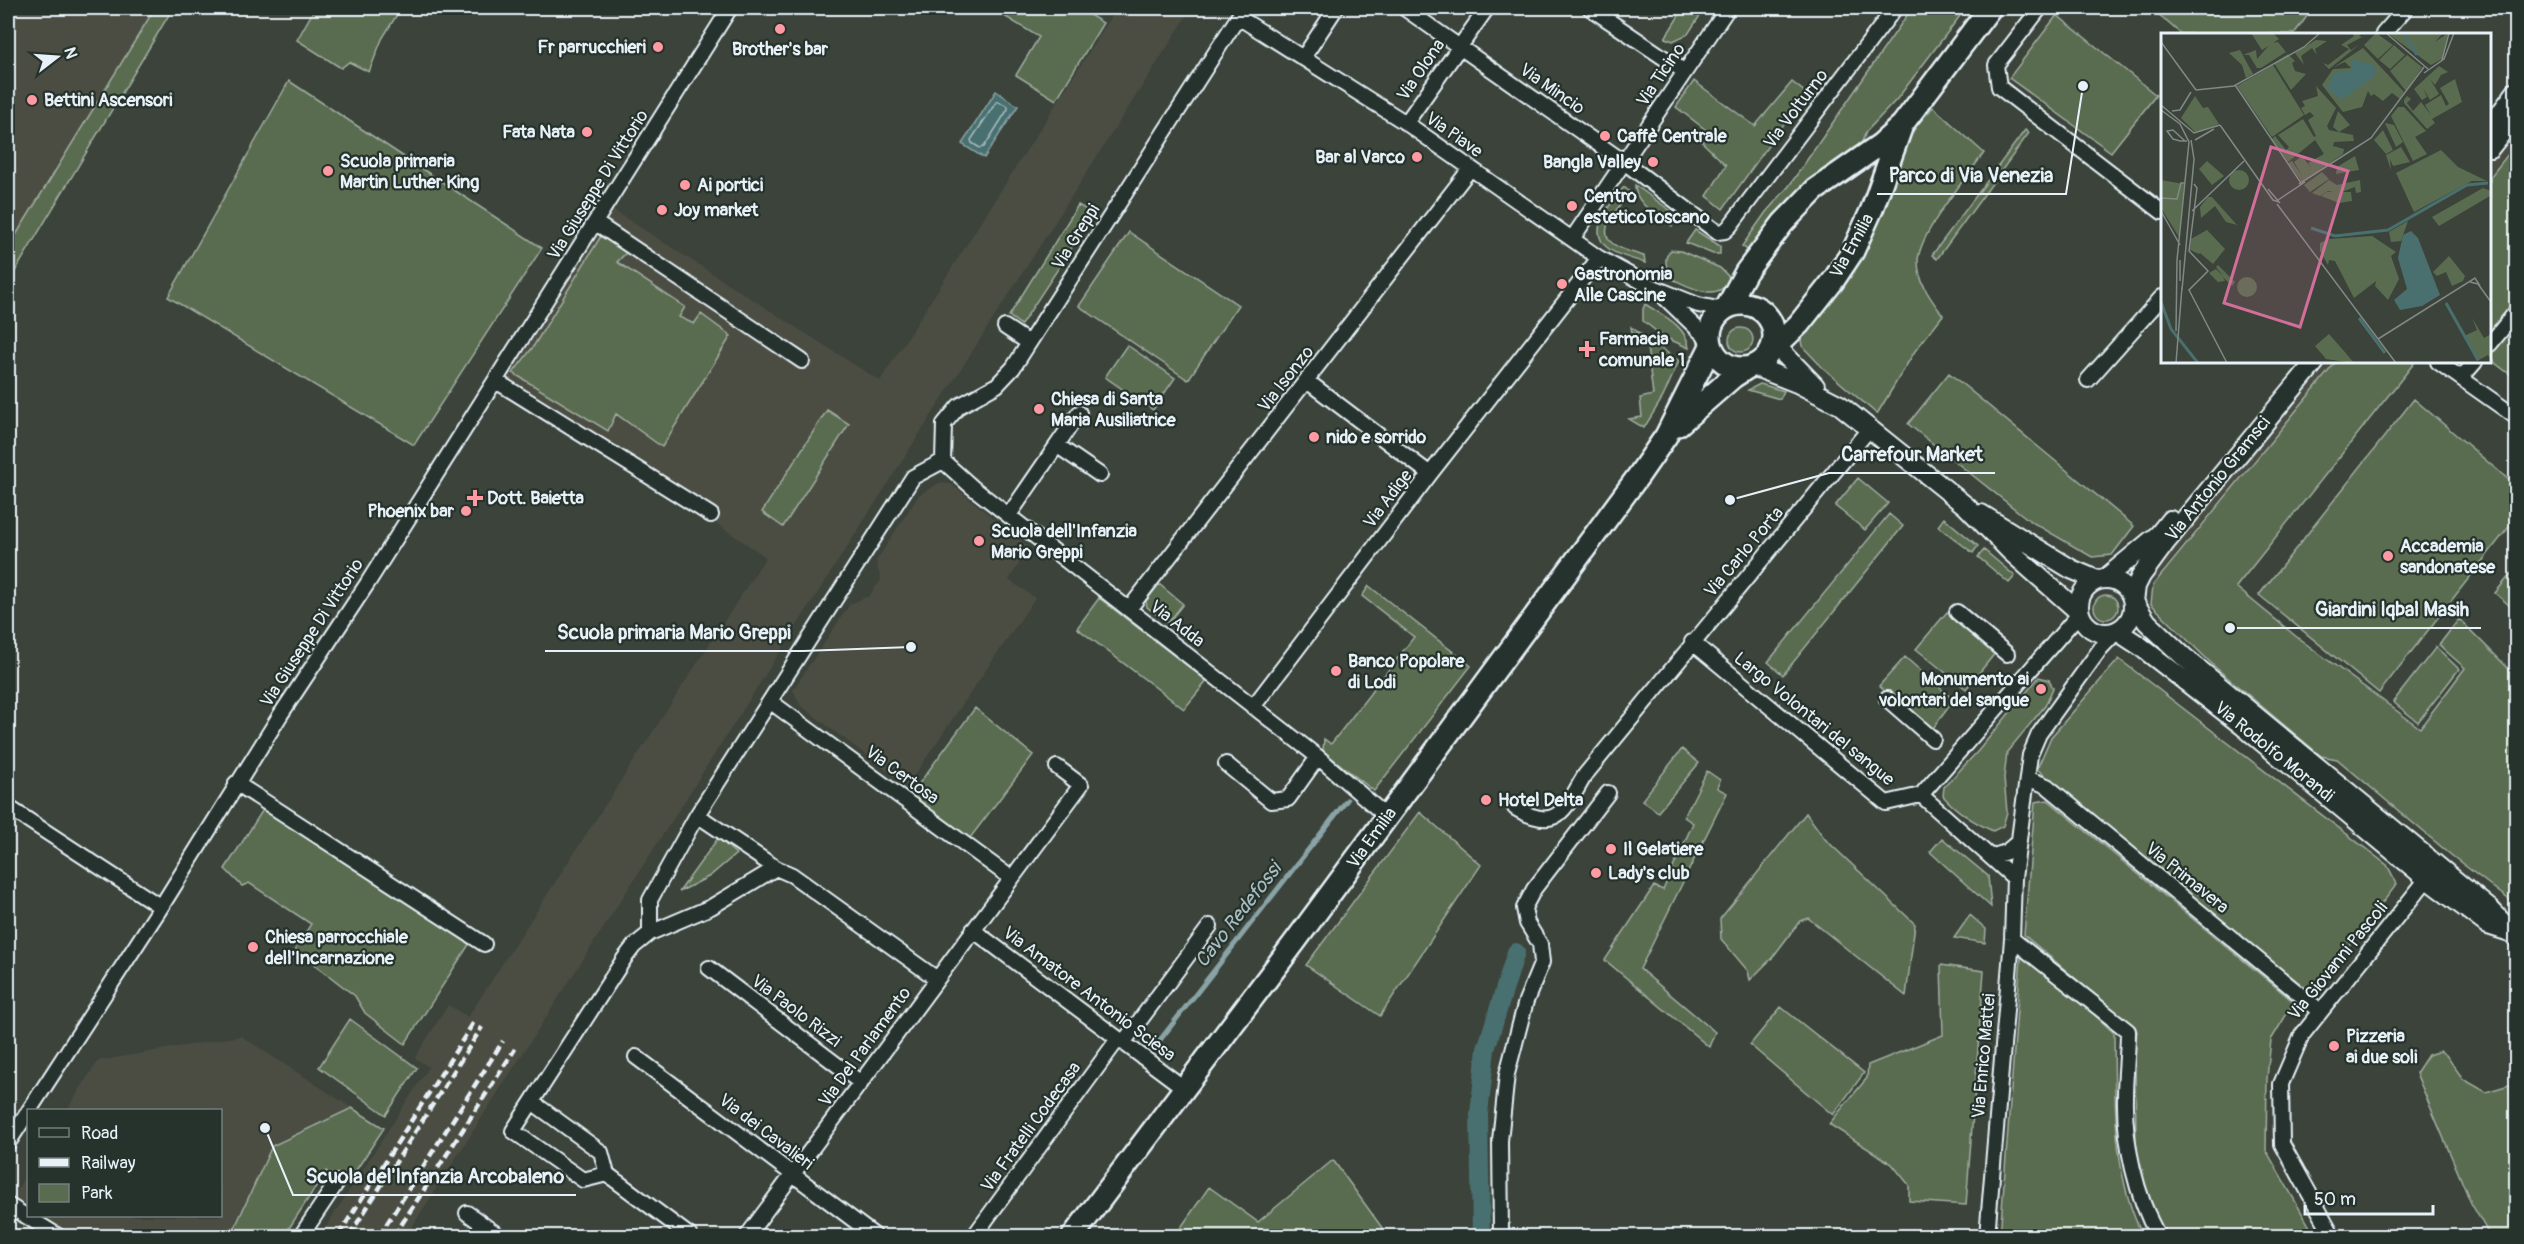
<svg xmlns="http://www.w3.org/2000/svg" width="2524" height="1244" viewBox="0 0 2524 1244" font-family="Pangolin,sans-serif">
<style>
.built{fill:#4b4e43}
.green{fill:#5a6c4f;stroke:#a1aea4;stroke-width:1.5}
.water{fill:#4a6f6f;stroke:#89a3a6;stroke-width:1.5}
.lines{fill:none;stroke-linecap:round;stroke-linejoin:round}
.shore{stroke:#a9bdc1;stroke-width:1.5}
.stream{stroke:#89a3a6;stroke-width:5}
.canal{stroke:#4a6f6f;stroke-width:18}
.street-casing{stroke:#e8f1f8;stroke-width:18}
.secondary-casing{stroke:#e8f1f8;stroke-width:22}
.primary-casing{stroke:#e8f1f8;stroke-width:26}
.street{stroke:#26332d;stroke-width:14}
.secondary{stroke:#26332d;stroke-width:18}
.primary{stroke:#26332d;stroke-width:21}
.rail{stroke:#e8f1f8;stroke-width:4.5;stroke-dasharray:9 4.5;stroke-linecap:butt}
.poi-dot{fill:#ff9aa2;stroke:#26332d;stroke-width:2}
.labels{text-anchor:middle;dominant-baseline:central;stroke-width:4.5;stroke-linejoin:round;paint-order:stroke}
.poi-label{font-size:18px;font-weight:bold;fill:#e8f1f8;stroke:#26332d;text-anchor:start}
.street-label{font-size:18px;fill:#e8f1f8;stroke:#26332d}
.water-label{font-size:20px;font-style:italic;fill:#a9bdc1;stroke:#26332d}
.inset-river{fill:none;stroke:#4a6f6f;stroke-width:3}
.inset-road{fill:none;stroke:#818986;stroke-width:1.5}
.view{fill:#d16f9a;fill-opacity:0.15;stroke:#d16f9a;stroke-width:3}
.inset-edge{fill:none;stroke:#e8f1f8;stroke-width:3}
.leader{fill:none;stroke:#e8f1f8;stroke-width:2}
.callout-dot{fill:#e8f1f8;stroke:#26332d;stroke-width:2}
.callout-label{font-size:20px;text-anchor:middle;font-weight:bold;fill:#e8f1f8;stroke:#26332d;stroke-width:4.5;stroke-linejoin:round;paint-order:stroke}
</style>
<rect width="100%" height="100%" fill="#3c433a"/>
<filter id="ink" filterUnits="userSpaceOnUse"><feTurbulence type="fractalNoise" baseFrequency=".0167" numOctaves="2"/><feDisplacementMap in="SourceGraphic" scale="12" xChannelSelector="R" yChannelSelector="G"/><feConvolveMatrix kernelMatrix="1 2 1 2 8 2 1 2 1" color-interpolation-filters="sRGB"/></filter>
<g filter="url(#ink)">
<path class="built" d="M8 8H155L8 248Z
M1117 8H1192L406 1236H320L429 1067 415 1058 448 1005 468 1017 766 557 505 381 613 210 880 381Z
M2516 108V141L2490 174V141Z
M2309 362H2335L2154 580 2141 567Z
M939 483 951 484 1029 547 1009 580 1035 598 907 786 800 705 793 690 850 604 869 596 881 580 876 561 919 495Z
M241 1036 352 1108 272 1146 231 1236H77L44 1216H220V1110H67L98 1061Z
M28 1171V1206L13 1196Z"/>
<path class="green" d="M155 8H173L8 283V248Z
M315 8H401L382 39 369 72 349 62 341 68 297 40Z
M991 8H1078L1103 23 1056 100 1016 75 1039 37Z
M1681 8H1705L1688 34 1673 41 1665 38 1683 9Z
M1912 8H1966L1897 99 1866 132 1860 147 1749 251 1742 246 1766 212 1789 186Z
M2154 8H2297L2308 15 2294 34H2181L2152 9Z
M2057 15 2156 95 2111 152 2009 78Z
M289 81 542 248 414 445 168 297Z
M1694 81 1755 126 1792 82 1806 93 1723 209 1707 196 1726 165 1702 142 1710 133 1676 107Z
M1933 107 1984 153C1966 178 1919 233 1918 261 1918 282 1931 300 1943 315L1915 351 1877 414 1822 367 1802 346 1800 335 1825 309 1840 287 1895 161 1911 132Z
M2025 130 2029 133 1937 259 1932 255Z
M2516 144V379L2495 363 2490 351V177Z
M1635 185 1675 214 1676 218 1672 226C1658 215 1634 204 1635 185Z
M1624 187 1631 193C1622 203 1595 229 1612 243 1620 250 1634 253 1644 256L1645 263C1634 259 1618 256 1609 249 1584 231 1612 202 1624 187Z
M1078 205 1094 214 1021 325 1009 316Z
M1695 230 1720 246V254H1713L1686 243Z
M1129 232 1238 305 1188 380 1079 306Z
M601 236 629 250 617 262 685 307 679 317 694 324 701 314 731 336 662 447 616 414 608 431 513 373 533 347Z
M1671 250 1681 251 1720 268 1730 278C1719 305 1688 286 1670 278 1667 268 1662 258 1671 250Z
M1645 304C1662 315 1687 326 1689 348L1664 337 1643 321V309Z
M1631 327 1679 361 1663 397 1644 428 1629 419 1642 417 1640 398 1653 395 1646 339H1641L1640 333H1632Z
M1729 340a12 12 0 1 1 24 0a12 12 0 1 1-24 0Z
M1127 345 1175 378 1153 410 1105 377Z
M2336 362H2415L2236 587 2298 638 2420 728 2465 668 2439 645 2459 619 2516 676V905L2451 855 2337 759 2321 756 2215 667 2151 604 2153 585Z
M1949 373 2134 526 2112 555 2092 557 2030 521 1908 424Z
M1760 384 1784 391 1780 399 1748 390Z
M2414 399 2516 486V518L2379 693 2259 595Z
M827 410 849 424 783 527 762 512Z
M1858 478 1888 503 1865 530 1835 506Z
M1889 514 1903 526 1783 675 1768 662Z
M1944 518 1978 546 1973 553 1938 526Z
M1984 550 2015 576 2009 583 1978 557Z
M2516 568V611L2495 593Z
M1159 584 1183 604 1168 623 1147 607 1146 601Z
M1369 586 1471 666 1374 791 1323 751 1324 739 1331 744 1414 637 1362 596Z
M2094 607a12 12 0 1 1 24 0a12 12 0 1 1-24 0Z
M1099 598 1207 681 1184 709 1077 628Z
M1947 612 1996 652 1966 689 1916 649Z
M2436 647 2459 669 2418 722 2393 702Z
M1905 657 1954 700 1931 731 1879 686Z
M2119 659 2387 865 2397 884 2311 995 2037 769 2051 737Z
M2039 677 2049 680 2053 688 2045 706 2007 752 2004 778 2007 812 2003 826 1993 831C1973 822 1957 812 1943 796L1944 787 1978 751Z
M975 708 1033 755 967 842 909 797Z
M1682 749 1699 763 1658 812 1642 800Z
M1707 771 1720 780 1717 788 1727 793 1640 969 1715 1032 1709 1047 1605 960 1654 886 1663 890 1693 823 1684 817Z
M2048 800 2294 1002 2271 1040 2267 1078 2266 1150 2315 1236H2163L2149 1210 2136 1147 2135 1048 2137 1031 2024 935 2035 802Z
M264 808 470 943 405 1044 365 1013 355 996 295 949 311 924 249 883 242 886 225 869Z
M1420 812 1481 865 1380 1016 1306 965Z
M1806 813 1825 839 1915 924 1906 996 1808 918 1800 921 1772 958 1750 980 1748 971 1721 939 1720 919Z
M718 838 736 854 710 876 679 892Z
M1942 838 1988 876 1991 907 1930 852Z
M1970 915 1986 929 1985 943 1954 938Z
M2021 957 2066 988 2114 1033C2115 1099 2112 1176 2143 1236H2000Z
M1941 965 1984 971 1966 1205 1909 1201V1185L1892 1164 1829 1124 1867 1078 1868 1065 1943 1035Z
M1781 1007 1864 1073 1833 1115 1750 1045Z
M350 1019 417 1068 386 1115 319 1067Z
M2440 1051 2446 1055 2463 1079 2486 1092 2516 1083V1236H2490L2471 1203 2416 1073 2428 1055Z
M352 1108 384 1128 347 1184 326 1171 284 1236H231L272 1146Z
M1333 1160 1388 1236H1175L1209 1187 1258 1222Z"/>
<path class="water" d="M996 91 1018 106 984 158 962 144Z"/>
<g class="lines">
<path class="shore" d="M997 101 1008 106V109L984 147 980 148 972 143 971 140Z"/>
<path class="stream" d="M1153 1049 1347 800"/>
<path class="canal" d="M1481 1236 1479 1114 1486 1049 1516 952"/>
<defs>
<path id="street" d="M1404 8 1624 162 1717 232 1725 231 1730 226 1895 8
M1590 8 1685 72
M2040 8 1996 65 1999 87 2162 212
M1238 17 1406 123 1599 258 1648 285 1698 305 1723 310
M2383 34 2406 8
M1303 58 1336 8
M1406 123 1487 8
M596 223 802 361
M1572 239 1728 8
M1662 295 1710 341
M1005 327 1029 343
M2490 344 2516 312
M2438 362 2516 417
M2462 377 2475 362
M2088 380 2162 297
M496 381 711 515
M1307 381 1430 474
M1058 446 1100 475
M943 461 972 487 1318 757 1387 817
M943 461 944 424 959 406 997 385 1013 368 1244 8
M1009 515 1079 413
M1129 609 1470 169
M1957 612 2007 654
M2080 613 1921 795 2014 878 2030 755 2039 734 2101 648 2117 631
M1692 642 1886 803 1921 795
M1887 699 1933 739
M771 702 1011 878
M1253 707 1430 474 1599 258
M1226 764 1271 801 1288 799 1318 757
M2027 778 2047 786 2320 1011
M236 783 484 944
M8 807 161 907
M1515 808C1558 833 1564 810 1585 775L1870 428
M697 815 913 477 943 461
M1991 857 2006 852 2019 841
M776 868 711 907 650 933V900L697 815 776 868 792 875 937 979
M973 930 1184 1088
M2012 939 2128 1031C2128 1053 2125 1075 2125 1097 2124 1143 2136 1196 2158 1236
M709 968 861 1083
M1123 1043 1210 926
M636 1057 875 1236
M532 1102 601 1152 607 1174 583 1180 513 1131 624 959 634 946 650 933
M8 1143 161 907 281 714 367 584 730 8
M607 1174 690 1236
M8 1205 58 1236
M467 1213 499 1236
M1501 1233 1500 1141 1507 1074 1526 1001 1542 962 1540 944 1527 923 1524 908 1534 889 1608 793
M301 1236 337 1182
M747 1236 1081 785 1057 767
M974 1236 1118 1039
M1987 1236 2012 939 2014 878
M2333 1236 2282 1144 2281 1084 2302 1035 2427 879"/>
<path id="secondary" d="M2490 127 2516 92
M2490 148 2516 115
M1775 337 1781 351 1815 386
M1753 366 1797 383 1840 405 1966 506 2010 551 2080 613
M1981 514 2071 569 2097 580
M2106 578 2158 535 2170 520
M2079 606a27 27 0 1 1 54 0a27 27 0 1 1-54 0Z
M2134 602 2147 622 2184 657 2491 910 2516 937
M2134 602 2136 586 2141 576 2166 542 2315 362
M2117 631 2140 646 2243 726 2427 879 2488 925 2510 932"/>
<path id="primary" d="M1710 336a32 32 0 1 1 64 0a32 32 0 1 1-64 0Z
M1727 307 1746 272 1783 223 1815 190 1881 144 1902 125 1990 8
M1772 350 1799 324 1833 281 1853 251 1872 209 1901 128
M1678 425 1733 377 1747 368
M1073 1236 1294 943 1639 475 1666 436 1711 346"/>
</defs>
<use href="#street" class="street-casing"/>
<use href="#secondary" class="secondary-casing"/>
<use href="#primary" class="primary-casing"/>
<use href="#street" class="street"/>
<use href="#secondary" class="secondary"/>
<use href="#primary" class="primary"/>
<path class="rail" d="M338 1236 474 1022
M349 1236 482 1027
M379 1236 503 1041
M394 1236 515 1049"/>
</g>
</g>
<g class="poi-dot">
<circle cx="780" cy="29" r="6"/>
<circle cx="658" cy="47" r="6"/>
<circle cx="32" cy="100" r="6"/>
<circle cx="587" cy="132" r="6"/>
<circle cx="1605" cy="136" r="6"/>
<circle cx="1417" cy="157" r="6"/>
<circle cx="1653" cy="162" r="6"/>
<circle cx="328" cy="171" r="6"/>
<circle cx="685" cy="185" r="6"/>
<circle cx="1572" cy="206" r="6"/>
<circle cx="662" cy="210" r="6"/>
<circle cx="1562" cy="284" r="6"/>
<path d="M1584 340h6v6h6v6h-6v6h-6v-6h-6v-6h6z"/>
<circle cx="1039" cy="409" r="6"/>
<circle cx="1314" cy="437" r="6"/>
<path d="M472 489h6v6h6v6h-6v6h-6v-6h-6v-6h6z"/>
<circle cx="466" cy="511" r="6"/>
<circle cx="979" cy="541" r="6"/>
<circle cx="2388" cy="556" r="6"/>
<circle cx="1336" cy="671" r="6"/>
<circle cx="2041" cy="689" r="6"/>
<circle cx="1486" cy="800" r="6"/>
<circle cx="1611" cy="849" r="6"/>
<circle cx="1596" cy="873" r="6"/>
<circle cx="253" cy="947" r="6"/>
<circle cx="2334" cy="1046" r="6"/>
</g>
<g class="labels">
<g class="poi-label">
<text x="646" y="47" text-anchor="end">Fr parrucchieri</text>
<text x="780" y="49" text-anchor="middle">Brother's bar</text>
<text x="44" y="100">Bettini Ascensori</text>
<text x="575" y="132" text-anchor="end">Fata Nata</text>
<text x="1617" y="136">Caffè Centrale</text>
<text x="1405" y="157" text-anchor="end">Bar al Varco</text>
<text x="340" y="161">Scuola primaria<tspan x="340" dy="21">Martin Luther King</tspan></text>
<text x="1641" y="162" text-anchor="end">Bangla Valley</text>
<text x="697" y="185">Ai portici</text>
<text x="1584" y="196">Centro<tspan x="1584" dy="21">esteticoToscano</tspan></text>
<text x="674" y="210">Joy market</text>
<text x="1574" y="274">Gastronomia<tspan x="1574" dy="21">Alle Cascine</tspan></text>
<text x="1599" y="339">Farmacia<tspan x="1599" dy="21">comunale 1</tspan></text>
<text x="1051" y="399">Chiesa di Santa<tspan x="1051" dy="21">Maria Ausiliatrice</tspan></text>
<text x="1326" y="437">nido e sorrido</text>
<text x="487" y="498">Dott. Baietta</text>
<text x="454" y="511" text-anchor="end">Phoenix bar</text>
<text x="991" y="531">Scuola dell'Infanzia<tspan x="991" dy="21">Mario Greppi</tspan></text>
<text x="2400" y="546">Accademia<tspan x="2400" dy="21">sandonatese</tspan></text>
<text x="1348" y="661">Banco Popolare<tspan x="1348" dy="21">di Lodi</tspan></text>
<text x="2029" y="679" text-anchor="end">Monumento ai<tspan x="2029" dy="21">volontari del sangue</tspan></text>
<text x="1498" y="800">Hotel Delta</text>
<text x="1623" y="849">Il Gelatiere</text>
<text x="1608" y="873">Lady's club</text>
<text x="265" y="937">Chiesa parrocchiale<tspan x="265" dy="21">dell'Incarnazione</tspan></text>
<text x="2346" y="1036">Pizzeria<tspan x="2346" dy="21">ai due soli</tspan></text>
</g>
<g class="street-label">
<text transform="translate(1421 70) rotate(-56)">Via Olona</text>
<text transform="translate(1661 75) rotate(-56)">Via Ticino</text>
<text transform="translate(1552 89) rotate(35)">Via Mincio</text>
<text transform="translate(1796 109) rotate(-53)">Via Volturno</text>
<text transform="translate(1454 135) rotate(35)">Via Piave</text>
<text transform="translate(598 185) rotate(-58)">Via Giuseppe Di Vittorio</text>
<text transform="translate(1076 237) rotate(-58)">Via Greppi</text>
<text transform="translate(1852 246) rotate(-61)">Via Emilia</text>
<text transform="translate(1286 379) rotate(-52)">Via Isonzo</text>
<text transform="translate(2218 479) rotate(-51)">Via Antonio Gramsci</text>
<text transform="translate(1388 499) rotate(-53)">Via Adige</text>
<text transform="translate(1744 552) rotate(-50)">Via Carlo Porta</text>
<text transform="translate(1177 624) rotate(38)">Via Adda</text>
<text transform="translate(312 633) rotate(-57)">Via Giuseppe Di Vittorio</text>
<text transform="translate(1814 719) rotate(39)">Largo Volontari del sangue</text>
<text transform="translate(2274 752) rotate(39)">Via Rodolfo Morandi</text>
<text transform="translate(902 775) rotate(36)">Via Certosa</text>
<text transform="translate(1372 838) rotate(-54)">Via Emilia</text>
<text transform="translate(2187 878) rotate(39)">Via Primavera</text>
<text transform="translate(2338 961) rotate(-51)">Via Giovanni Pascoli</text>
<text transform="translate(1089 994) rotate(37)">Via Amatore Antonio Sciesa</text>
<text transform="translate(796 1011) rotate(37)">Via Paolo Rizzi</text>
<text transform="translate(865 1047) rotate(-54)">Via Del Parlamento</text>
<text transform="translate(1984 1056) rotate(-85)">Via Enrico Mattei</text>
<text transform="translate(1031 1127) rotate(-54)">Via Fratelli Codecasa</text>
<text transform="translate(766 1132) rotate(37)">Via dei Cavalieri</text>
</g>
<g class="water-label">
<text transform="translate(1238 915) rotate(-52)">Cavo Redefossi</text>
</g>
</g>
<g transform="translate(2161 33)">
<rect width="330" height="330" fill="#3c433a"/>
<path d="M90 0H112L118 6 101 17ZM191 0H201L198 3 201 4 209 0 186 12 190 17 199 11 168 36 162 30 167 32 188 16 180 12 193 3ZM215 0 232 12 217 26 203 12ZM226 0H282L274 9 287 0 281 26 270 32ZM155 7 166 8 154 16 156 22 151 15 140 23 143 32 134 20ZM117 9 125 19 100 35H96L88 22H82L95 17 96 26 110 10ZM233 12 244 22 229 36 218 27ZM202 15 243 59 239 66 231 60 222 68 213 61 210 63 207 58 201 74 182 79 161 52 172 36 190 35 184 29 173 34ZM79 17 92 41 85 45 81 32 68 20ZM127 21 134 28 131 30 134 38 145 41 130 57 113 30ZM246 22 261 34 245 58 229 38ZM112 32 143 82 111 104 76 53ZM278 33 287 39 280 42 274 52 269 46 278 61 269 67 262 55 266 64 261 67 253 56ZM294 46 301 69 271 86 274 90 266 96 243 70V67L246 63 250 66 246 70 252 78 260 69 270 82 264 72 280 62 285 73 288 71 279 55ZM155 53 175 75 166 93 168 97 192 102 193 108 173 109 172 113 183 116 182 121 141 149 127 130 131 128 141 143 133 129 141 123 151 136 147 130 163 121 154 107 127 129 111 106 114 103 125 117 128 114 117 102 142 86 153 104 155 103 147 87 153 83 149 79 144 82 140 75 144 73 141 68 157 63ZM34 63 42 75 47 74 58 91 35 100 20 85ZM237 74H243L265 98 254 104 266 121 252 128 230 83ZM177 78 189 92 178 99 172 94ZM224 90 233 92 242 109 235 114ZM222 97 232 117 225 121 213 107ZM240 114 249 129 232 133 229 126 230 137 225 122ZM280 117 297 134 326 148H311L253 179 235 140ZM194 123 198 137 175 141 176 134ZM46 128 63 143 51 152 38 136ZM68 147a10 10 0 1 1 20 0a10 10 0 1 1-20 0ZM161 139 168 146 149 159 143 152ZM0 147 23 151 18 204 0 175ZM168 147 176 152 199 147 200 159 195 160 194 154 178 160 167 158 159 163 151 160ZM322 155 330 158 329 163 278 193 271 184ZM166 159H190L191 168 178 170 160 163ZM47 164H51L76 192 65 189 54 173 40 185 39 174ZM247 188 240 208 230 209 228 199ZM46 197 64 216 52 231 39 220 46 213 38 221 29 217 30 206ZM211 203 235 219 230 223 238 246 227 267 214 253 215 248 193 265 174 228 168 227 167 232 159 218V210L168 206ZM288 223 304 243 302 248 291 253 285 239 276 243 272 239ZM57 232 74 249 71 253 62 244 64 248 57 249 48 240 55 236 62 243 55 234ZM76 254a10 10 0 1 1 20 0a10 10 0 1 1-20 0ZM311 285 323 305 330 301V327L327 322 316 328 303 303 316 297ZM168 301 183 318 193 330 165 326 154 313Z" fill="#5a6c4f"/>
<path d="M190 26 213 32 215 42 180 67 166 55 173 40 191 37ZM250 198 257 205 279 262 261 273 239 277 233 267 246 256 237 225 242 202Z" fill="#4a6f6f"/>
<path class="inset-river" d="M243 0 256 22M150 195 174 203 227 197 306 152 327 150M0 269 10 296 37 330M285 270 317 327M198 285 224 320"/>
<path class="inset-road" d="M225 0 267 36M0 9 35 57M281 27 288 0M263 40 283 26 293 0M74 52 140 150M35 57 73 53 143 14 159 0M0 72 33 100 59 92M0 77 19 91 28 109 16 227 15 298M11 78 19 77 30 59M59 92 112 167 118 169M34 107 53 96M24 108 12 97 6 98 12 106 19 108H26M33 151 36 155 28 218 47 238 28 257 66 330M138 151 210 105 263 34M107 156 119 170M0 165 16 166 20 150H23M117 167 144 149M116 171 235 330M0 178 19 212M31 178 83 128M19 248V227M309 249 317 251 330 269M21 257 33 126 30 107M217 306 314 245 319 253M15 330 21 254"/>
<path class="view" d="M110 114 187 138 139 294 63 270Z"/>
<rect width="330" height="330" class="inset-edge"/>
</g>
<path class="leader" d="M2083 86L2066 194H1877M1730 500L1829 473H1995M2230 628L2303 628H2481M911 647L803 651H545M265 1128L293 1195H576"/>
<g class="callout-dot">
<circle cx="2083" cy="86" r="6"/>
<circle cx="1730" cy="500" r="6"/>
<circle cx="2230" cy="628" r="6"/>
<circle cx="911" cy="647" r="6"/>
<circle cx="265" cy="1128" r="6"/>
</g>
<g class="callout-label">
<text x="1971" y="182">Parco di Via Venezia</text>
<text x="1912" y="461">Carrefour Market</text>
<text x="2392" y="616">Giardini Iqbal Masih</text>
<text x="674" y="639">Scuola primaria Mario Greppi</text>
<text x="435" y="1183">Scuola del'Infanzia Arcobaleno</text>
</g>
<rect width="2524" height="1244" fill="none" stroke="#26332d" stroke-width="30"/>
<rect x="15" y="15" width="2494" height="1214" fill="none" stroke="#e8f1f8" stroke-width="2" filter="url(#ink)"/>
<rect x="27" y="1109" width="195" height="108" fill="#26332d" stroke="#747f7e" stroke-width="1.5"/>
<rect x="39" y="1128" width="30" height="9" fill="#26332d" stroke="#747f7e" stroke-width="1.5"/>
<text x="81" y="1139" font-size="18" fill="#e8f1f8">Road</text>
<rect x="39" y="1158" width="30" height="9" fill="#e8f1f8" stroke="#747f7e" stroke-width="1.5"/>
<text x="81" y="1169" font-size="18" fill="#e8f1f8">Railway</text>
<rect x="39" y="1184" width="30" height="18" fill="#5a6c4f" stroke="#747f7e" stroke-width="1.5"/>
<text x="81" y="1199" font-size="18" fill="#e8f1f8">Park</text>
<g transform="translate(57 57) rotate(73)" stroke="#26332d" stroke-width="4.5" paint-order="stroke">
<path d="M0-4.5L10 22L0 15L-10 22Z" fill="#e8f1f8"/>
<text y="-9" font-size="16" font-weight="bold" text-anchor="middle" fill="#e8f1f8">N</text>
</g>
<path d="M2305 1205v9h128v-9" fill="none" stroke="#e8f1f8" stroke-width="3"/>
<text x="2314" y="1205" font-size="18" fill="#e8f1f8" stroke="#26332d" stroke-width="4.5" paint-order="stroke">50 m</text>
</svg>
